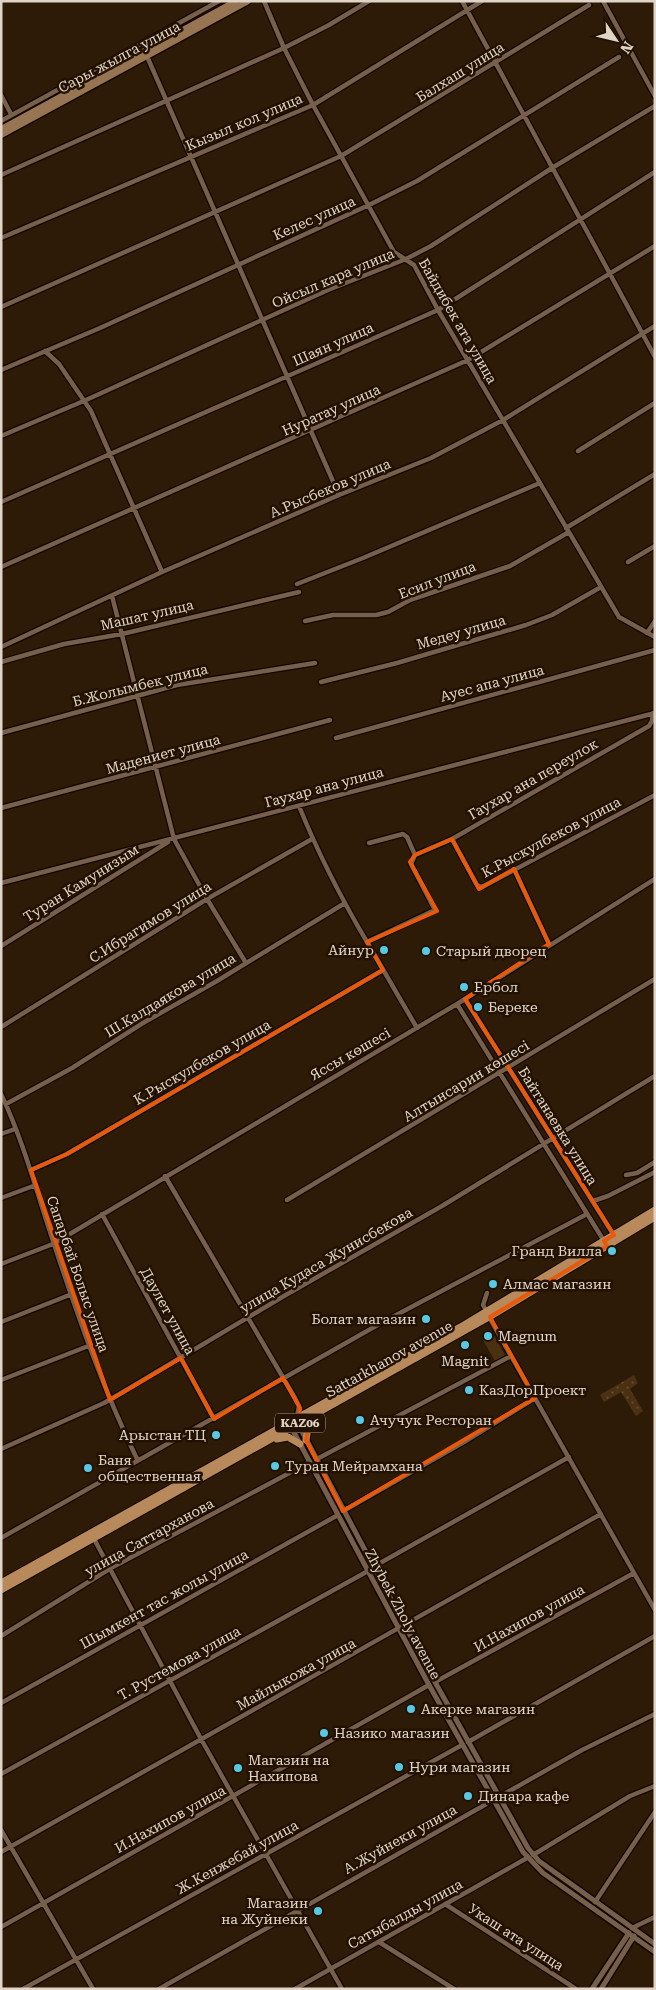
<svg xmlns="http://www.w3.org/2000/svg" width="656" height="1990" viewBox="0 0 656 1990" font-family="'Roboto Serif',serif">
<style>
.grass{fill:url(#grass-dots)}
.green{fill:#4b3012}
.lines{fill:none;stroke-linecap:round;stroke-linejoin:round}
.minor-casing{stroke:#140500;stroke-width:7}
.tertiary-casing{stroke:#140500;stroke-width:8}
.secondary-casing{stroke:#140500;stroke-width:9}
.primary-casing{stroke:#140500;stroke-width:9}
.minor{stroke:#76604b;stroke-width:4.5}
.tertiary{stroke:#76604b;stroke-width:5}
.secondary{stroke:#977552;stroke-width:6}
.primary{stroke:#b8895a;stroke-width:7}
.marked{fill:none;stroke:#e8590c;stroke-width:4;stroke-linejoin:round}
.poi-dot{fill:#58c9e4;stroke:#231101;stroke-width:2}
.labels{text-anchor:middle;dominant-baseline:central;stroke-width:5;stroke-linejoin:round;paint-order:stroke}
.shield{fill:#231101;stroke:#a79a8c;stroke-width:1}
.shield-label{font-size:12px;font-weight:bold;fill:#e0d4c8}
.street-label{font-size:14px;fill:#e0d4c8;stroke:#231101}
.poi-label{font-size:14px;fill:#e0d4c8;stroke:#231101;text-anchor:start}
</style>
<defs>
<pattern id="grass-dots" width="8" height="8" patternUnits="userSpaceOnUse" patternTransform="scale(1.25)"><rect width="8" height="8" fill="#4b3012"/><path d="M2 2h.1M6 6h.1" fill="none" stroke="#654d33" stroke-width="1.8" stroke-linecap="round"/></pattern>
</defs>
<rect width="100%" height="100%" fill="#2d1b07"/>
<path class="grass" d="M634 1375 638 1383 630 1389 643 1411 636 1416 621 1392 604 1402 600 1395Z"/>
<path class="green" d="M493 1334 505 1355 495 1361 483 1340Z"/>
<g class="lines">
<defs>
<path id="minor" d="M264 1 284 48 313 105 394 252 414 265 438 310 619 617 655 637
M462 1 655 357
M603 1 655 96
M146 54 339 495
M1 95 11 114
M1 121 219 1
M1 175 284 48 329 25 369 1
M1 238 313 105 482 1
M1 307 341 156 589 5
M45 351 59 364 91 411 162 572
M1 370 100 328 369 205 417 181 619 57
M1 436 86 400 328 290 406 259 431 246 552 168 655 106
M578 451 655 403
M1 502 438 310 655 172
M566 528 655 474
M628 562 655 546
M1 567 468 360 655 246
M297 584 363 558 540 483
M112 596 174 839 207 899 246 963
M305 621 333 615H376L388 612 410 600 510 566 569 532
M647 633 655 621
M1 647 162 572 339 495 431 458 503 420 655 326
M1 662 64 644 122 634 299 592
M321 682 397 663 526 625 552 615 601 587
M1 733 177 685 315 663
M336 738 655 650
M299 806C318 853 341 898 367 942
M1 808 330 720
M452 839 477 885 482 887 655 795
M369 843 403 834 407 837 415 855 452 839 649 726 652 721 653 713
M415 855 411 864 435 910 367 942 417 1028
M514 869 549 944
M1 883 655 713
M1 946 168 842
M465 999 615 1237
M457 1004 604 1241
M1 1027 207 899 312 839
M1 1094C24 1142 37 1194 54 1244 78 1317 104 1391 137 1459
M6 1104 72 1068 143 1023 217 981 345 903
M1 1134 15 1129
M31 1170 67 1154 383 970
M626 1175 637 1173 655 1162
M165 1176 295 1398 299 1406 297 1417
M1 1198 36 1185
M287 1200 655 979
M593 1201 608 1196 655 1172
M102 1214 214 1419
M1 1264 53 1244 457 1004 655 879
M487 1312 483 1305 487 1293
M489 1317 655 1610
M1 1322 72 1294
M1 1380 91 1345
M1 1449 104 1403 123 1392 284 1296 442 1206 655 1076
M317 1459 511 1356
M343 1511 464 1442 535 1398
M93 1537 201 1739 342 1989
M1 1538 383 1322 587 1214
M373 1567 569 1457
M1 1636 111 1568 310 1462
M435 1682 634 1573
M1 1703 338 1515
M468 1742 655 1636
M1 1774 368 1571
M1 1830 93 1989
M1 1852 601 1514
M533 1855 630 1796 655 1786
M595 1902 655 1812
M445 1904 576 1989
M1 1927 429 1685
M632 1928 655 1917
M379 1942 454 1989
M23 1989 462 1745
M159 1989 582 1750 655 1714
M295 1989 527 1858"/>
<path id="tertiary" d="M297 1422 435 1682 528 1848 539 1861 655 1944
M290 1425 429 1685 523 1852 543 1873 655 1952
M592 1989 629 1933
M601 1989 634 1936"/>
<path id="secondary" d="M1 129 236 1
M1 135 248 1"/>
<path id="primary" d="M277 1439 288 1437 300 1444
M306 1440 308 1427 316 1416
M1 1583 464 1325 655 1210
M1 1590 489 1317 655 1217"/>
</defs>
<use href="#minor" class="minor-casing"/>
<use href="#tertiary" class="tertiary-casing"/>
<use href="#secondary" class="secondary-casing"/>
<use href="#primary" class="primary-casing"/>
<use href="#minor" class="minor"/>
<use href="#tertiary" class="tertiary"/>
<use href="#secondary" class="secondary"/>
<use href="#primary" class="primary"/>
</g>
<path class="marked" d="M452 839 479 889 514 869 549 944 465 999 614 1235 604 1241 607 1246 490 1317 535 1398 343 1511 306 1440 311 1417 298 1424 300 1408 283 1378 214 1419 181 1358 110 1400 31 1170 67 1154 383 970 367 942 437 911 410 862 415 855Z"/>
<g class="poi-dot">
<circle cx="384" cy="950" r="5"/>
<circle cx="426" cy="951" r="5"/>
<circle cx="464" cy="987" r="5"/>
<circle cx="478" cy="1007" r="5"/>
<circle cx="612" cy="1251" r="5"/>
<circle cx="493" cy="1284" r="5"/>
<circle cx="426" cy="1319" r="5"/>
<circle cx="488" cy="1336" r="5"/>
<circle cx="465" cy="1345" r="5"/>
<circle cx="469" cy="1390" r="5"/>
<circle cx="360" cy="1420" r="5"/>
<circle cx="216" cy="1435" r="5"/>
<circle cx="275" cy="1466" r="5"/>
<circle cx="88" cy="1468" r="5"/>
<circle cx="411" cy="1709" r="5"/>
<circle cx="324" cy="1733" r="5"/>
<circle cx="399" cy="1767" r="5"/>
<circle cx="238" cy="1768" r="5"/>
<circle cx="468" cy="1796" r="5"/>
<circle cx="318" cy="1911" r="5"/>
</g>
<g class="labels">
<rect class="shield" x="275" y="1413.5" width="50" height="19" rx="4"/>
<g class="shield-label">
<text x="300" y="1423">KАZ06</text>
</g>
<g class="street-label">
<text transform="translate(119 57) rotate(-28)">Сары жылга улица</text>
<text transform="translate(460 72) rotate(-32)">Балхаш улица</text>
<text transform="translate(244 122) rotate(-23)">Кызыл кол улица</text>
<text transform="translate(314 218) rotate(-24)">Келес улица</text>
<text transform="translate(333 278) rotate(-23)">Ойсыл кара улица</text>
<text transform="translate(458 321) rotate(60)">Байдибек ата улица</text>
<text transform="translate(333 344) rotate(-24)">Шаян улица</text>
<text transform="translate(331 410) rotate(-24)">Нуратау улица</text>
<text transform="translate(330 488) rotate(-23)">А.Рысбеков улица</text>
<text transform="translate(437 580) rotate(-21)">Есил улица</text>
<text transform="translate(147 615) rotate(-13)">Машат улица</text>
<text transform="translate(461 632) rotate(-16)">Медеу улица</text>
<text transform="translate(492 683) rotate(-15)">Ауес апа улица</text>
<text transform="translate(140 685) rotate(-14)">Б.Жолымбек улица</text>
<text transform="translate(163 754) rotate(-15)">Мадениет улица</text>
<text transform="translate(533 779) rotate(-30)">Гаухар ана переулок</text>
<text transform="translate(324 787) rotate(-15)">Гаухар ана улица</text>
<text transform="translate(551 837) rotate(-28)">К.Рыскулбеков улица</text>
<text transform="translate(81 883) rotate(-32)">Туран Камунизым</text>
<text transform="translate(150 922) rotate(-32)">С.Ибрагимов улица</text>
<text transform="translate(170 995) rotate(-31)">Ш.Калдаякова улица</text>
<text transform="translate(350 1054) rotate(-30)">Яссы көшесі</text>
<text transform="translate(202 1062) rotate(-30)">К.Рыскулбеков улица</text>
<text transform="translate(466 1081) rotate(-31)">Алтынсарин көшесі</text>
<text transform="translate(558 1126) rotate(58)">Байтанаевка улица</text>
<text transform="translate(326 1260) rotate(-30)">улица Кудаса Жунисбекова</text>
<text transform="translate(78 1274) rotate(71)">Сапарбай Болыс улица</text>
<text transform="translate(168 1311) rotate(61)">Даулет улица</text>
<text transform="translate(389 1359) rotate(-29)">Sattarkhanov avenue</text>
<text transform="translate(149 1537) rotate(-29)">улица Саттарханова</text>
<text transform="translate(164 1599) rotate(-29)">Шымкент тас жолы улица</text>
<text transform="translate(403 1614) rotate(62)">Zhybek Zholy avenue</text>
<text transform="translate(529 1618) rotate(-29)">И.Нахипов улица</text>
<text transform="translate(179 1663) rotate(-29)">Т. Рустемова улица</text>
<text transform="translate(296 1674) rotate(-29)">Майлыкожа улица</text>
<text transform="translate(170 1819) rotate(-29)">И.Нахипов улица</text>
<text transform="translate(400 1839) rotate(-29)">А.Жуйнеки улица</text>
<text transform="translate(237 1857) rotate(-29)">Ж.Кенжебай улица</text>
<text transform="translate(405 1914) rotate(-29)">Сатыбалды улица</text>
<text transform="translate(516 1937) rotate(33)">Укаш ата улица</text>
</g>
<g class="poi-label">
<text x="374" y="950" text-anchor="end">Айнур</text>
<text x="436" y="951">Старый дворец</text>
<text x="474" y="987">Ербол</text>
<text x="488" y="1007">Береке</text>
<text x="602" y="1251" text-anchor="end">Гранд Вилла</text>
<text x="503" y="1284">Алмас магазин</text>
<text x="416" y="1319" text-anchor="end">Болат магазин</text>
<text x="498" y="1336">Magnum</text>
<text x="465" y="1361" text-anchor="middle">Magnit</text>
<text x="479" y="1390">КазДорПроект</text>
<text x="370" y="1420">Ачучук Ресторан</text>
<text x="206" y="1435" text-anchor="end">Арыстан ТЦ</text>
<text x="98" y="1460">Баня<tspan x="98" dy="16">общественная</tspan></text>
<text x="285" y="1466">Туран Мейрамхана</text>
<text x="421" y="1709">Акерке магазин</text>
<text x="334" y="1733">Назико магазин</text>
<text x="248" y="1760">Магазин на<tspan x="248" dy="16">Нахипова</tspan></text>
<text x="409" y="1767">Нури магазин</text>
<text x="478" y="1796">Динара кафе</text>
<text x="308" y="1903" text-anchor="end">Магазин<tspan x="308" dy="16">на Жуйнеки</tspan></text>
</g>
</g>
<rect width="656" height="1990" fill="none" stroke="#e0d4c8" stroke-width="5"/>
<g transform="translate(616 40) rotate(125)" stroke="#231101" stroke-width="4" paint-order="stroke">
<path d="M0-4L9 19L0 12L-9 19Z" fill="#e0d4c8"/>
<text y="-8" font-size="14" font-weight="bold" text-anchor="middle" fill="#e0d4c8">N</text>
</g>
</svg>
